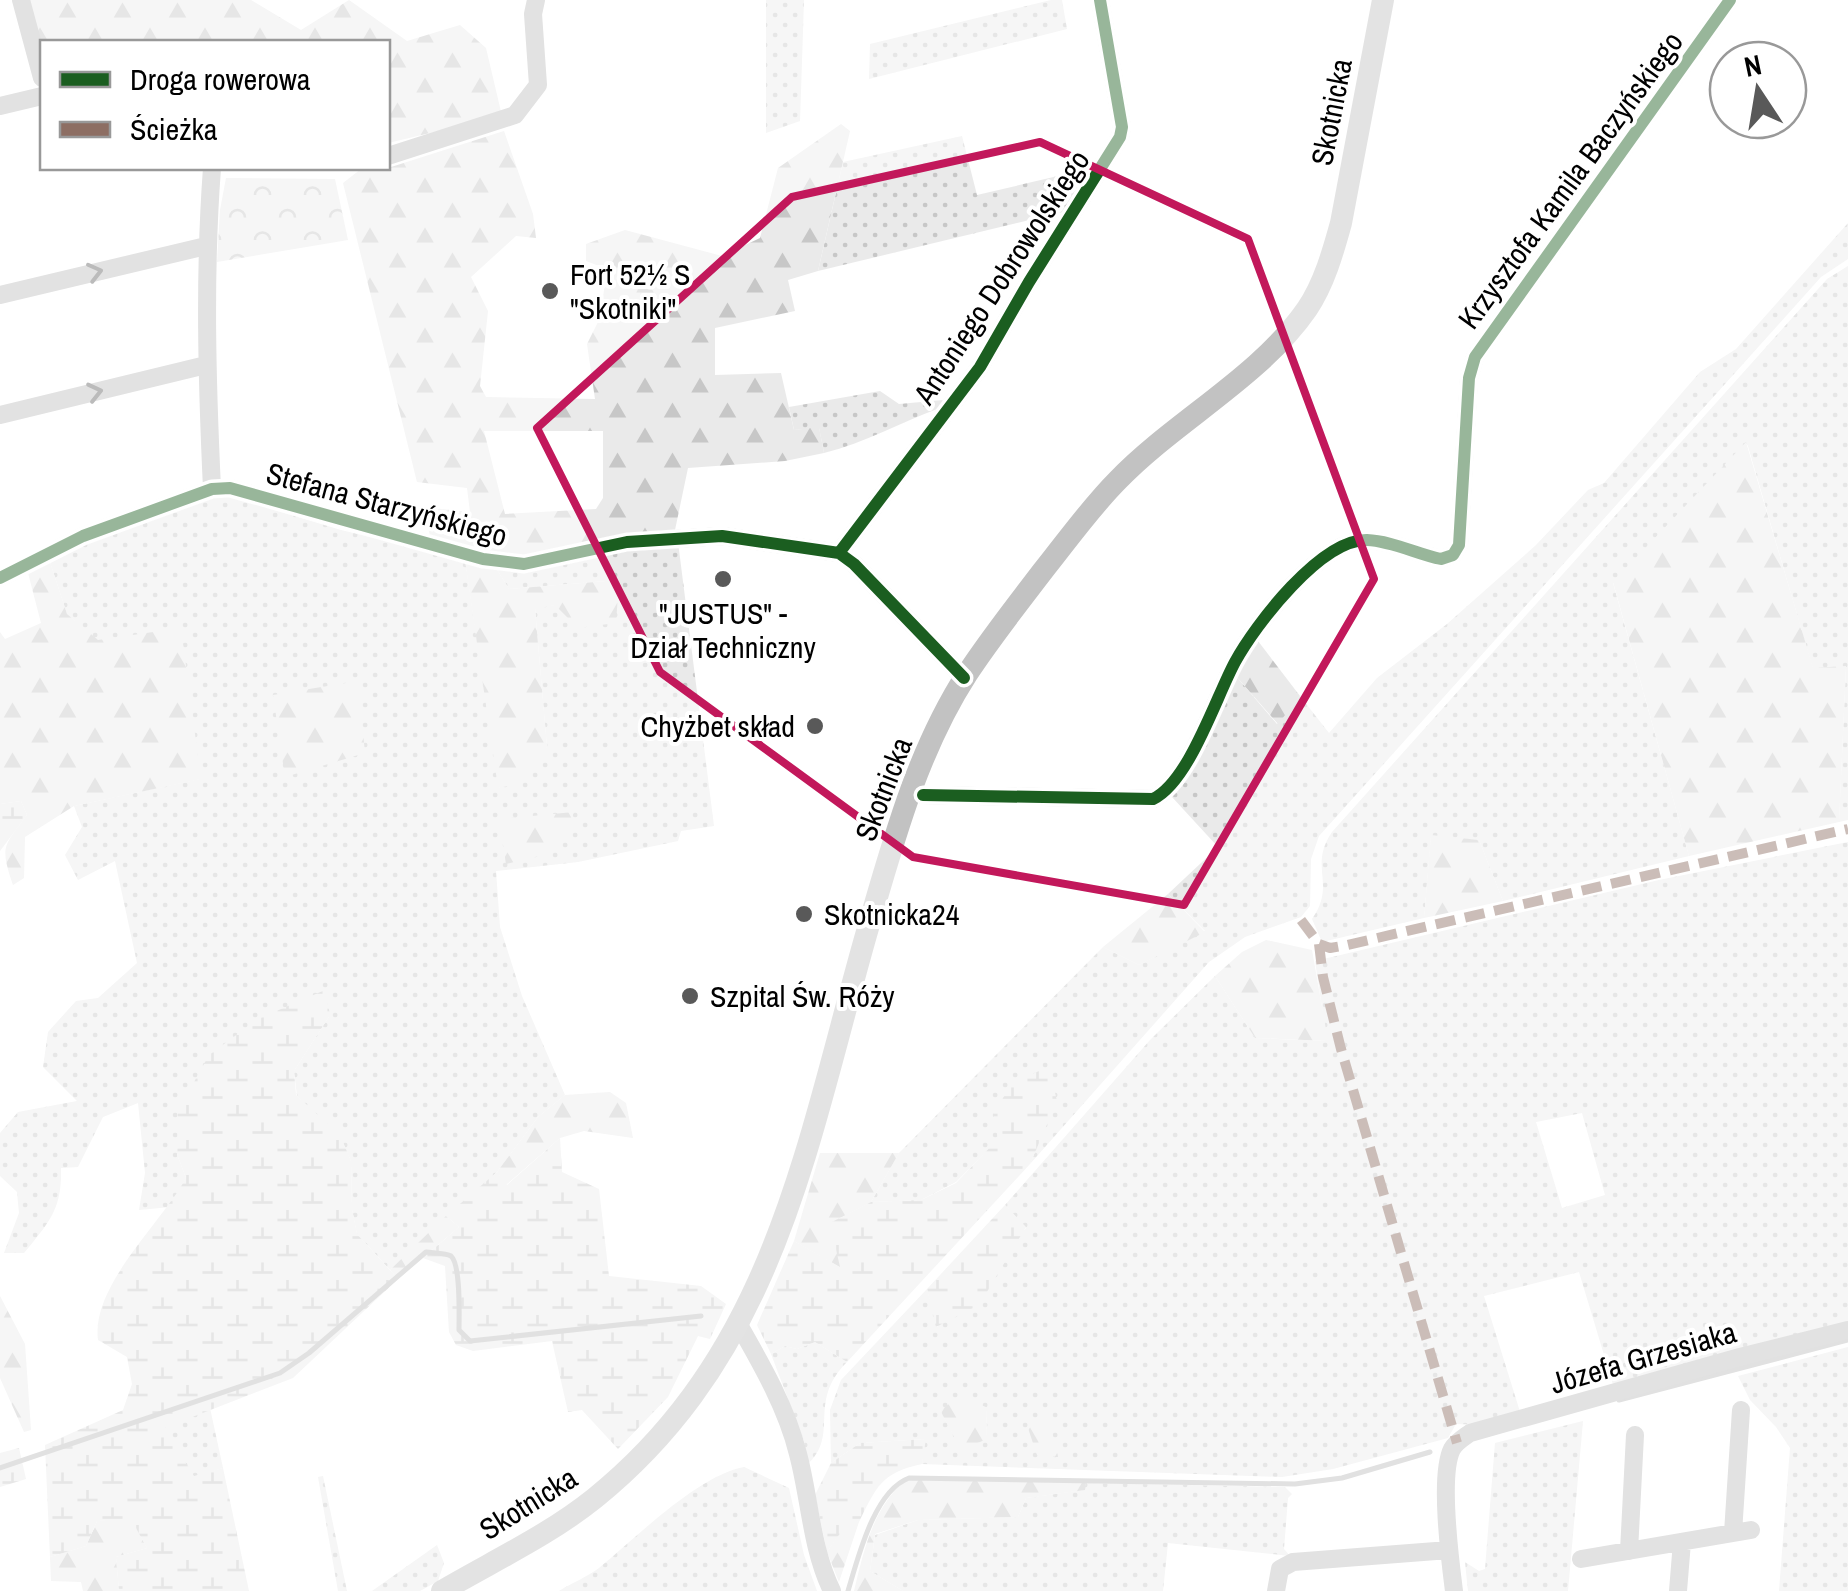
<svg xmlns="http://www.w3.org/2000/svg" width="1848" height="1591" viewBox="0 0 1848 1591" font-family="'Archivo Narrow',sans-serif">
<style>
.grass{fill:url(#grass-dots);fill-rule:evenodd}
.forest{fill:url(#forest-firs);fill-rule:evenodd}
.wetland{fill:url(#wetland-marsh)}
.park{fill:url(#park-crowns)}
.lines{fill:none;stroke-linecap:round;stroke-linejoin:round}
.stream{stroke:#bcbcbc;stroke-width:5}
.street{stroke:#bebebe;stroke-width:18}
.secondary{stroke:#c2c2c2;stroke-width:22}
.quiet{stroke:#8d6e63;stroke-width:10;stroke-dasharray:20 10;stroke-linecap:butt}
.cycleway-casing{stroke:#fff;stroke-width:19}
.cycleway{stroke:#1b5e20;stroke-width:12}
.oneway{stroke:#686868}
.marked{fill:none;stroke:#c2185b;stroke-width:8;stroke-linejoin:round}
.poi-dot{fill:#595959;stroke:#fff;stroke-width:4}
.labels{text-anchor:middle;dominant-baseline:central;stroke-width:8;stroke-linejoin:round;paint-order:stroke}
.street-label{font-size:30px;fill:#000;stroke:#fff}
.poi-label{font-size:30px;fill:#000;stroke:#fff;text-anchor:start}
</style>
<defs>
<pattern id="grass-dots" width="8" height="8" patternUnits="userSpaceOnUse" patternTransform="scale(2.5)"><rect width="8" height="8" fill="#eaeaea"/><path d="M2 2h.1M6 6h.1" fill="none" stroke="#c7c7c7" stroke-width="1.8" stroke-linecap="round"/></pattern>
<pattern id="forest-firs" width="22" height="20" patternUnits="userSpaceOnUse" patternTransform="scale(2.5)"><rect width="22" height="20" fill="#eaeaea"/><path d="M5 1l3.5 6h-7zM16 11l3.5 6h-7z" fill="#c7c7c7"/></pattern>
<pattern id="wetland-marsh" width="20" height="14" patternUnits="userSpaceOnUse" patternTransform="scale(2.5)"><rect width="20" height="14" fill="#eaeaea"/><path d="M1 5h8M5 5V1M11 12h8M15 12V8" fill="none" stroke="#c7c7c7"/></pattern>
<pattern id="park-crowns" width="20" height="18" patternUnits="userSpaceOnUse" patternTransform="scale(2.5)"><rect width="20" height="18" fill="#eaeaea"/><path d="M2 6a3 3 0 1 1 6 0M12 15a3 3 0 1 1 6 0" fill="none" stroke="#c7c7c7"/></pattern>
</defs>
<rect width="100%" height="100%" fill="#fff"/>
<path class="grass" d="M766 0H804L800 121 766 133Z
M1051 0H1062L1067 29 869 79 870 44Z
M962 136 977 195 1088 169 1063 212 818 271 843 162Z
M1848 223V259L1821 277 1319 836 1311 859 1310 906 1301 917 1245 937 1209 962 1030 1164 1056 1101 999 1139 956 1182 921 1200 871 1202 899 1153 1103 947 1139 965 1205 931 1168 894 1218 847 1172 797 1235 675 1277 724 1300 696 1329 733 1377 678 1447 624 1536 545 1588 490 1604 483 1700 372 1736 349Z
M1848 266V820L1839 822 1846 667 1813 669 1747 443 1613 583 1689 856 1503 901 1479 840 1431 836 1424 918 1322 942 1312 919C1337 884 1308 867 1332 832L1827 279Z
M880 391 899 404 943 400 940 408C901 422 865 443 824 453L819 428 794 430 789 407Z
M218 493 341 530 465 560 499 788 547 747 535 608 555 605 618 580 509 589 496 568 678 542 714 826 681 831 678 841 578 862 496 871 500 927 522 996 565 1095 538 1117 497 1172 390 1270 357 1234 352 1209 351 1161 340 1136 297 1096 294 1071 330 1015 177 1154 186 1178 170 1207 139 1210 145 1173 138 1103 103 1117 78 1167 61 1168C62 1210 49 1222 24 1253H4L19 1213 17 1192 0 1176V1133L18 1112 77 1101 43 1067 48 1032 76 1001 98 998 137 963 115 861 78 880 65 855 82 827 74 806 200 779 98 641 67 614 48 556Z
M1848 842V1327L1614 1388 1579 1272 1484 1296 1521 1415 1485 1425 1456 1424 1448 1438 1333 1469 1282 1477 922 1464 925 1439 860 1443 831 1463 830 1410 841 1380 927 1289 937 1327 1026 1228 1005 1205 1150 1040 1215 976 1255 1038 1327 1041 1315 961 1659 880ZM1582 1113 1605 1195 1562 1208 1536 1122ZM986 1407 987 1438 961 1449 940 1410Z
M815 1342 847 1362C806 1403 841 1434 807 1465L804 1441 771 1354 785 1346 797 1349Z
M1848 1347V1591H1779L1790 1448 1776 1427 1750 1400 1738 1376Z
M210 1408 223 1468 194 1477 163 1428Z
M1583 1421 1568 1591H1468L1465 1562 1479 1571 1485 1569 1495 1443Z
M744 1467 789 1488 804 1555 817 1591H559C572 1583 587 1577 599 1568 637 1537 697 1476 744 1467Z
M323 1476 347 1591H338L318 1477Z
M1086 1483 1285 1487 1292 1494 1288 1498 1284 1549 1290 1556 1168 1543 1163 1591H903L870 1571 875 1535 918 1520 1018 1517 1026 1498 1084 1490Z
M437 1545 444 1563 438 1581 420 1591H372Z"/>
<path class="forest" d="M26 0H251L301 30 349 0 407 41 460 25 486 48 502 116 388 143V42H42V58Z
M841 124 850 131 818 271 788 280 795 311 715 328V375L781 373 794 430 819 427 824 453 785 461 688 468 675 530 623 534 527 556 509 557 431 540 423 507 470 512 467 488 417 482 343 183 361 169 388 168 504 131 533 214 536 238 516 236 471 277 488 311 480 386 486 397 595 399 587 344 600 318 607 269 586 261V244L625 230 722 256 760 238 778 168ZM484 431H603V498L596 509 505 514Z
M1746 442 1813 668 1846 666 1839 822 1689 856 1613 582Z
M48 556 67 614 98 640 181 628 201 779 74 806 25 837 24 878 13 885C0 846 3 847 27 815L21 801 0 804V632L5 639 41 623 27 569Z
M465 560 496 568 509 589 619 580 616 623 578 628 555 605 535 609 547 747 519 784 498 788Z
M1258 641 1300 696 1278 724 1235 675Z
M358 681 365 753 285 777 273 695Z
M574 812 560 851 506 864 499 819Z
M1431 835 1479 840 1503 901 1424 918Z
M1168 894 1205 932 1139 965 1103 947Z
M1266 940 1312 950 1328 1041 1255 1038 1215 976 1242 952Z
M610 1092 626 1103 633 1138 584 1131 560 1138 506 1185 497 1172 538 1117 565 1095Z
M820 1153H899L871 1202 831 1223 841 1268 794 1241Z
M446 1216 459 1227 398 1279 390 1270Z
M0 1296 25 1344 31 1430 24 1432 0 1378Z
M960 1397 986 1407 987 1439 961 1450 940 1410Z
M1049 1419 1058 1457 1037 1455 1028 1428Z
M915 1480 1086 1483 1085 1490 1026 1498 1018 1517 918 1520 875 1534 870 1571 903 1591H854C864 1550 872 1511 904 1481Z
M131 1518 147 1548 116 1557 119 1591H83L81 1582 51 1581 50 1557 86 1546 97 1521Z
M850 1518 859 1522 839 1582 827 1552Z"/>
<path class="wetland" d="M21 801 27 815 0 851V804Z
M325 990 330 1015 294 1071 296 1095 340 1135 351 1161 352 1209 357 1234 398 1279 293 1378 164 1428 194 1476 223 1468 249 1591H119L116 1557 147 1548 131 1519 97 1521 86 1546 50 1557 45 1445 123 1410 132 1384 127 1357 98 1340C91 1286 160 1225 186 1178L177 1154 178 1111 209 1055 258 1019Z
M1049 1067 1057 1101 1030 1164 847 1362 815 1342 797 1349 785 1346 771 1354 757 1325 794 1241 840 1267 830 1223 871 1202 921 1200 956 1183 998 1139 993 1112 1015 1081Z
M560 1138 562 1172 599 1189 609 1276 701 1286 726 1304 710 1339 698 1336 668 1397 618 1449 582 1410 568 1412 552 1341 473 1351 456 1345 449 1332 445 1266 423 1258 459 1227 446 1216 497 1172 507 1185Z
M1005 1205 1026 1227 979 1305 936 1327 927 1289Z
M926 1439 922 1464C881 1473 877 1486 859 1522L850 1519 827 1552 815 1495 831 1463 860 1443Z
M19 1448 26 1479 0 1487V1453Z"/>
<path class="park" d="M226 178 335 179 348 240 217 262 220 210Z"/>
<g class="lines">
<path class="stream" d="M1619 1400 1848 1340
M0 1468 280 1373 309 1353 426 1252C432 1253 446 1253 451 1256 461 1265 459 1316 459 1330L470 1341 701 1316
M848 1591C858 1558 874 1491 909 1478L1295 1484 1342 1478 1430 1452"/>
<path class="street" d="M21 0 42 78
M0 106 42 96
M388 156 515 115 538 85 533 14 536 0
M212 168C204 275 207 381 212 489
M0 295 206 246
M0 415 206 365
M839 553 980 367 1029 282 1120 137 1122 127 1100 0
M0 578 83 536 212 489 230 488 483 559 524 564 627 542 722 536 839 553 854 564 964 678
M911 791 923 795 1153 799C1189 782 1216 697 1235 662 1255 625 1321 539 1367 540 1392 541 1417 554 1441 559L1453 555 1459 545 1469 378 1475 357 1730 0
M739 1325C762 1365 787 1409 798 1454 810 1499 811 1548 832 1591
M1733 1533 1741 1410
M1629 1551 1635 1435
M1581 1559 1751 1530
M1276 1591 1280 1569 1293 1562 1449 1550
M1454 1591C1450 1560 1439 1475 1452 1449 1456 1442 1463 1438 1470 1433L1740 1357 1848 1330
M1678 1591 1682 1542"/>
<path class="secondary" d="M442 1591C493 1561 549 1535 595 1498 775 1352 806 1146 866 935 892 846 916 753 967 674 990 639 1016 606 1042 572 1067 541 1090 508 1118 480 1175 421 1260 377 1307 309 1324 284 1333 252 1341 223L1383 0"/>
<path class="quiet" d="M1301 920 1319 944 1323 977 1341 1049 1457 1443
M1319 944 1330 948 1347 945 1848 829"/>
<defs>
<path id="cycleway" d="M839 553 980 367 1029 282 1120 137 1122 127 1100 0
M0 578 83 536 212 489 230 488 483 559 524 564 627 542 722 536 839 553 854 564 964 678
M923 795 1153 799C1189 782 1216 697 1235 662 1255 625 1321 539 1367 540 1392 541 1417 554 1441 559L1453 555 1459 545 1469 378 1475 357 1730 0"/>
</defs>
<use href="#cycleway" class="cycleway-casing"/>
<use href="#cycleway" class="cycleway"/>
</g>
<defs><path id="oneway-chevron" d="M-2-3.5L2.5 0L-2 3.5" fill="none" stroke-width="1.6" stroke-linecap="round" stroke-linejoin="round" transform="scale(2.5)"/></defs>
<g class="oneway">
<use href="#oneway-chevron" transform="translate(95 272) rotate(-14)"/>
<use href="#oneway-chevron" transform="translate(95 392) rotate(-13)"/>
</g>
<path d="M0 0H1848V1591H0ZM1040 142 1248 239 1374 579 1184 905 913 857 660 672 537 428 792 197Z" fill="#fff" fill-opacity=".55" fill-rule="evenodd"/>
<path class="marked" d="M1040 142 1248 239 1374 579 1184 905 913 857 660 672 537 428 792 197Z"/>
<g class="poi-dot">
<circle cx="550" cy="291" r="10"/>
<circle cx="723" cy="579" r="10"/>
<circle cx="815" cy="726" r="10"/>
<circle cx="804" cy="914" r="10"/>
<circle cx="690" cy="996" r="10"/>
</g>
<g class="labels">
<g class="street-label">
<text transform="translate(1331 112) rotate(-79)">Skotnicka</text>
<text transform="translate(1570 180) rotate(-54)">Krzysztofa Kamila Baczyńskiego</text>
<text transform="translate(1001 277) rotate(-57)">Antoniego Dobrowolskiego</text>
<text transform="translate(387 504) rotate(15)">Stefana Starzyńskiego</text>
<text transform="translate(883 789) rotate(-69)">Skotnicka</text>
<text transform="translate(1643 1357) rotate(-16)">Józefa Grzesiaka</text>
<text transform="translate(528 1503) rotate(-32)">Skotnicka</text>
</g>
<g class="poi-label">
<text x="570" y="274">Fort 52½ S<tspan x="570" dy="34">"Skotniki"</tspan></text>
<text x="723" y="613" text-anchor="middle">"JUSTUS" -<tspan x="723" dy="34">Dział Techniczny</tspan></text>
<text x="795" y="726" text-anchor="end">Chyżbet skład</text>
<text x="824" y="914">Skotnicka24</text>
<text x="710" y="996">Szpital Św. Róży</text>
</g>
</g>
<rect x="40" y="40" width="350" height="130" fill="#ffffff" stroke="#999999" stroke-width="2.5"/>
<rect x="60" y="72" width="50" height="15" fill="#1b5e20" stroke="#999999" stroke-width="2.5"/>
<text x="130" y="90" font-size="30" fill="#000000">Droga rowerowa</text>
<rect x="60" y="122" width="50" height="15" fill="#8d6e63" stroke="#999999" stroke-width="2.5"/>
<text x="130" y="140" font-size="30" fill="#000000">Ścieżka</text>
<g transform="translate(1758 90) rotate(348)"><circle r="48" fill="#ffffff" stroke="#999999" stroke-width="2.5"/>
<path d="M0-8L18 38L0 25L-18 38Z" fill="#595959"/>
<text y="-15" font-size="28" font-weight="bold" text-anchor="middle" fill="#000000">N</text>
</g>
</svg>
